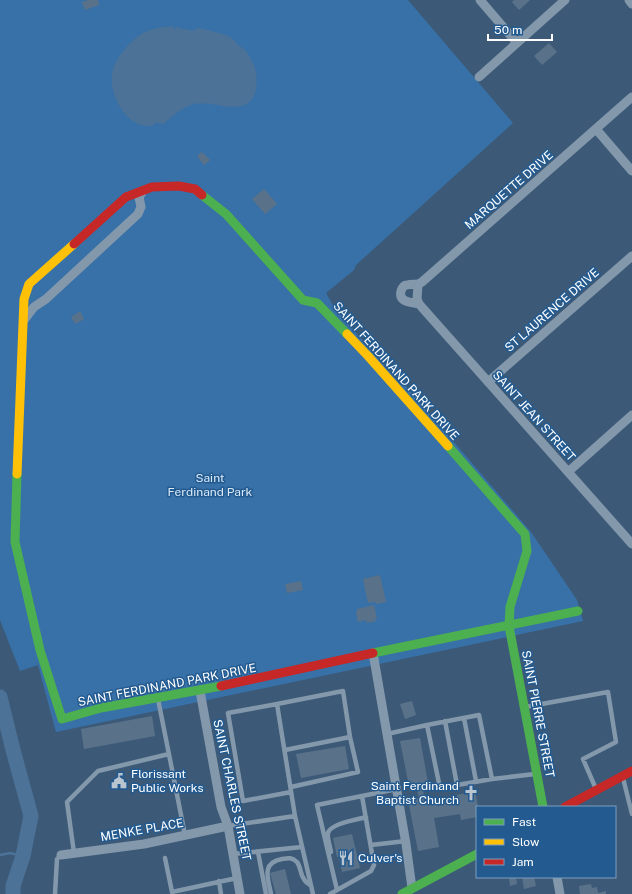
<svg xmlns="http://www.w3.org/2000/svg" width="632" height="894" viewBox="0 0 632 894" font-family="'Public Sans',sans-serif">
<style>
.green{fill:#3871a7}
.water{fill:#4c7298}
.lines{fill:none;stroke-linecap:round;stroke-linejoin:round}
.stream{stroke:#4c7298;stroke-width:2.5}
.river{stroke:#4c7298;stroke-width:15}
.building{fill:#5a7289}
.lane{stroke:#8498ab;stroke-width:4.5}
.street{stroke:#8498ab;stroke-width:9}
.fast{stroke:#4caf50;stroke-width:9}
.slow{stroke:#ffc107;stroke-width:9}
.jam{stroke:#c62828;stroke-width:9}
.labels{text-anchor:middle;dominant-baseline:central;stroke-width:3;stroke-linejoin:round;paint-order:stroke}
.street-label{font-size:12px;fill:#fff;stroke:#235b91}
.park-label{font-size:12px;fill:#daeaf9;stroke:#235b91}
.poi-label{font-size:12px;fill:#fff;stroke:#235b91;text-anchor:start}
</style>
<rect width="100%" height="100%" fill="#3c5a78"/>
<path class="green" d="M0 0H408L513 123 356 265 354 270 326 293 334 307 400 384 405 385 531 532 577 600 583 621 56 732 38 665 20 671 0 620Z"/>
<path class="water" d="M173 26 174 29 179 27C183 31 188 28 192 31L198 28C207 30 229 34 235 41 237 43 237 45 239 46 246 48 251 59 254 65 257 73 257 81 256 89 249 121 215 99 194 104 182 107 173 116 163 124L155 123 152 126C146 126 140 126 135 122 120 114 110 91 112 74 114 59 132 38 145 32 154 28 163 27 173 26Z"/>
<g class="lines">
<path class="stream" d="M0 855 10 853 23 856"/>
<path class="river" d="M0 697 13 750 31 816 23 856 13 886V894"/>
</g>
<path class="building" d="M89 0H98L99 5 85 10 82 2Z
M514 0H530L519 10 512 2Z
M549 43 557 52 542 65 534 56Z
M202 152 210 160 204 165 197 156Z
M264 189 277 204 265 214 252 199Z
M80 311 84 319 75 324 71 317Z
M380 575 386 602 376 604 375 602 368 603 363 579Z
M301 581 303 590 287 593 285 584Z
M374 605 377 618H375L376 621 367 623 366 620 358 622 356 613 357 612V609Z
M412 701 416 715 405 719 400 704Z
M152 716 155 736 84 749 81 729Z
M420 738 429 788 423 789 424 797 429 796 431 802 457 797V795L475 791 478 807H477V817L461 820 460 814 434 818 439 847 418 851 408 800 419 798 417 790 410 791 400 741Z
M345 746 349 769 301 778 296 754Z
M352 834 360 868 342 872 339 857H337L333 838Z
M285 869 291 894H276L270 873Z
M516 877 517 884 510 886 509 878Z
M522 877H534L536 886 524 889Z
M591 884 592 888 597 887 598 893 606 891V894H580L579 886Z"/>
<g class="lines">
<path class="lane" d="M158 699 185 835
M277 704 228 713 243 801 291 792
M525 707 608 692 616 742 583 759 596 789
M464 718 476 781
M445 721 457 785
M387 734 427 725
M285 750 350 737 343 691 277 704 295 816
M623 778 632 814
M492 779 479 715 427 725 440 788 492 779 535 774
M291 787 358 772 350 737
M228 826 295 816 313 894
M371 845 406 841
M258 852 266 894
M331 852C330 846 327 838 328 833 331 823 357 820 366 817
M74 853 67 802 98 771 169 754
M233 854 302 847
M165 858 172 892 237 878
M219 881 221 894
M337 890 317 805 397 789
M55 894 57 859 61 855
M271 894C268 878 261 863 282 859 288 858 292 857 297 862 301 867 300 874 304 879 305 882 309 884 311 886
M330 894 371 871 374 865 362 796"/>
<path class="street" d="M480 0 517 43
M629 0 632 4
M479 77 565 0
M632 97 422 282C417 286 414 283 407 285 404 285 402 288 401 291 398 303 412 302 419 304L632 544
M596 129 632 171
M418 285 417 299 419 304
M24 320 34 307 46 299 138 214 141 207 139 197 143 191
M488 382 632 256
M568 472 632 415
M373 653 406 844 412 888
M200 691 221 807 228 826 240 894
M61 855 144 844 228 826
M557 877 560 894"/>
<path class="fast" d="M202 195 226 214 303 300 317 303 347 334
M448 446 525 534 527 551 510 607 509 626 543 807
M17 474 15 542 40 650 62 719 101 708 221 686
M373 653 578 611
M402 894 477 854"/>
<path class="slow" d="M347 334 368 356 448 446
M17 474 24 299 29 284 74 244"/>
<path class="jam" d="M74 244 126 197 152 187 179 186 195 189 202 195
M221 686 373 653
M565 807 632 771"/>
</g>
<defs>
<symbol id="civic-bare" viewBox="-9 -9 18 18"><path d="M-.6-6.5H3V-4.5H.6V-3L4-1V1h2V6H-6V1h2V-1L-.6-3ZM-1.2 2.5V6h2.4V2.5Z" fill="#bbc5d0" stroke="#235b91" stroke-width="2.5" paint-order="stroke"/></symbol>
<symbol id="church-bare" viewBox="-9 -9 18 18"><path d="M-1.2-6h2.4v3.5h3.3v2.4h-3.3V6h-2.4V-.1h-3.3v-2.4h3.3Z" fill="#bbc5d0" stroke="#235b91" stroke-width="2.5" paint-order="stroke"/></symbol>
<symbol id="restaurant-bare" viewBox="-9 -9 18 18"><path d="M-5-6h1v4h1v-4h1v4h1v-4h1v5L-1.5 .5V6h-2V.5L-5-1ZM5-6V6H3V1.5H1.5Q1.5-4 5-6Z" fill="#bbc5d0" stroke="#235b91" stroke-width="2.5" paint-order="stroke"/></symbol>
</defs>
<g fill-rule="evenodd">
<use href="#civic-bare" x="108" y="770" width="22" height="22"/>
<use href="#church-bare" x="460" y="782" width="22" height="22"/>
<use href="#restaurant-bare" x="335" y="847" width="22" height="22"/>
</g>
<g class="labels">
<g class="street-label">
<text transform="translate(509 190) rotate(-41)">MARQUETTE DRIVE</text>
<text transform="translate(552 310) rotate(-41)">ST LAURENCE DRIVE</text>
<text transform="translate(396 371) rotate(48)">SAINT FERDINAND PARK DRIVE</text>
<text transform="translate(534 416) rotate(48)">SAINT JEAN STREET</text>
<text transform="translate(167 685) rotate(-11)">SAINT FERDINAND PARK DRIVE</text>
<text transform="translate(538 714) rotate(79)">SAINT PIERRE STREET</text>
<text transform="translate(232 790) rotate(78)">SAINT CHARLES STREET</text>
<text transform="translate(142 830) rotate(-10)">MENKE PLACE</text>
</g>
<g class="park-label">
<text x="210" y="478">Saint<tspan x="210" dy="14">Ferdinand Park</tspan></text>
</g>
<g class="poi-label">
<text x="131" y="774">Florissant<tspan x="131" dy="14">Public Works</tspan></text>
<text x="459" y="786" text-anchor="end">Saint Ferdinand<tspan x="459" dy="14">Baptist Church</tspan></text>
<text x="358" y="858">Culver's</text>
</g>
</g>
<rect x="476" y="806" width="140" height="72" fill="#235b91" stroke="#7b9dbd"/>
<rect x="484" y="819" width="20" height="6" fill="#4caf50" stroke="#7b9dbd"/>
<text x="512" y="826" font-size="12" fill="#ffffff">Fast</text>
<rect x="484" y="839" width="20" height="6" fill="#ffc107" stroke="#7b9dbd"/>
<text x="512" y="846" font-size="12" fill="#ffffff">Slow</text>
<rect x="484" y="859" width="20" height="6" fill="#c62828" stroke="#7b9dbd"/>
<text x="512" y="866" font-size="12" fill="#ffffff">Jam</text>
<path d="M488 34v6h64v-6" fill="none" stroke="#ffffff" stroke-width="2"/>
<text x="494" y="34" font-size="12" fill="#ffffff" stroke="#235b91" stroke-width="3" paint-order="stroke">50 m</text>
</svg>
